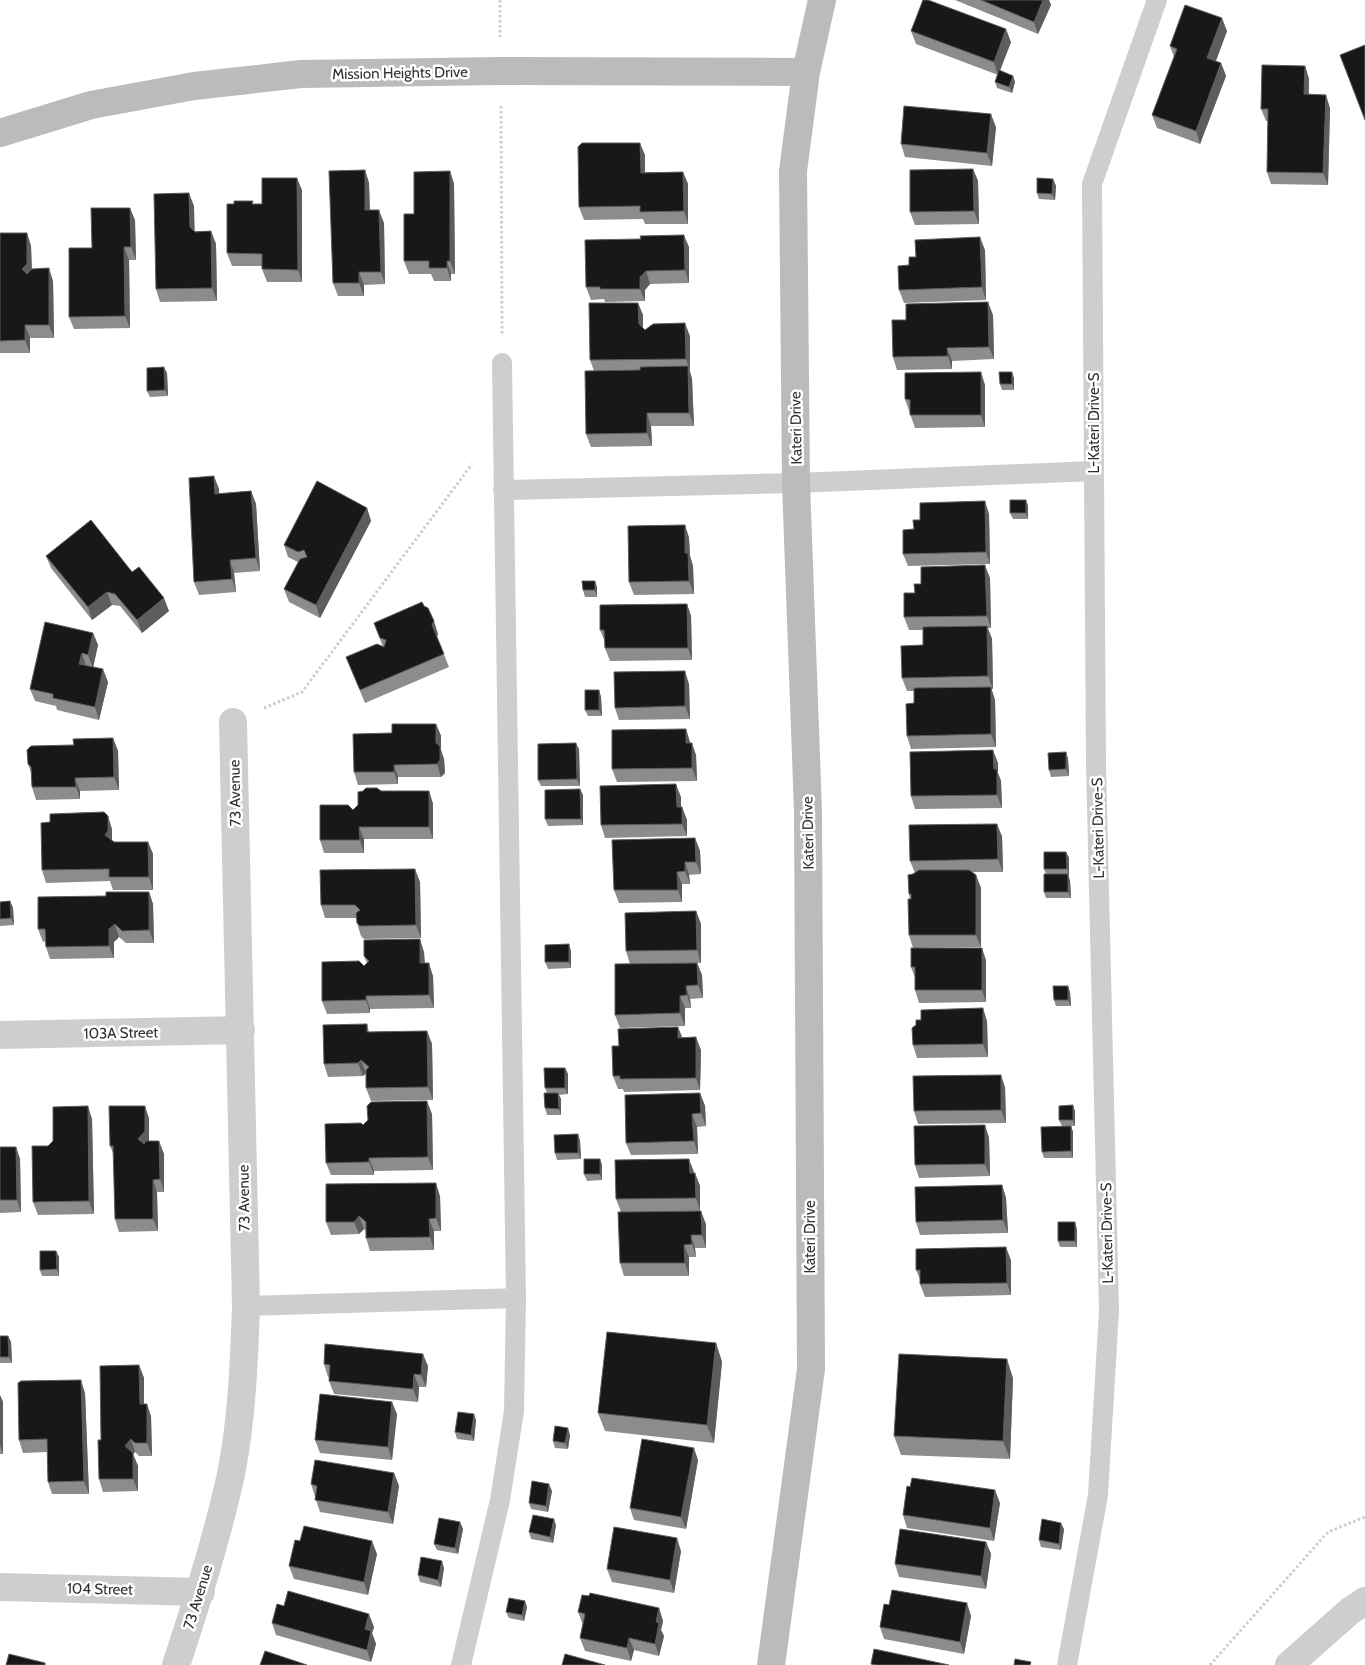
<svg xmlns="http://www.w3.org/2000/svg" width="1365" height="1665" viewBox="0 0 1365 1665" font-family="Cabin,sans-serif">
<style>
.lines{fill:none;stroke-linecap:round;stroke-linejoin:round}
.path{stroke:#cecece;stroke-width:3;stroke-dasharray:2.5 2.5;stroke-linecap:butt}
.lane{stroke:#cecece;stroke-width:20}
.street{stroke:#cecece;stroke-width:28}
.secondary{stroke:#bbb;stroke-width:28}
.wall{fill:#8c8c8c}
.shaded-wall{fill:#5d5d5d}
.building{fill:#181818;stroke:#5d5d5d}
.labels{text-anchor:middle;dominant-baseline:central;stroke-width:5;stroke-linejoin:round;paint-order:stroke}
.street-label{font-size:15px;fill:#313131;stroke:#fff}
</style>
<rect width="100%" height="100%" fill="#fff"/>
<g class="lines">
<path class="path" d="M500 0V37
M501 106 502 334
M264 708 302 692 472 464
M1210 1665 1328 1532 1365 1517"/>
<path class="lane" d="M503 490 796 483 1094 471
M246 1306 516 1298
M461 1665 500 1500 514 1411 516 1298 502 363
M1067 1665 1098 1495 1109 1311 1096 764 1092 184 1157 0"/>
<path class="street" d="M0 1035 241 1030
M0 1587 201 1592
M176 1665C197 1602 217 1539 231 1474 242 1419 244 1362 246 1306L233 722
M1289 1665 1350 1611 1365 1601"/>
<path class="secondary" d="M0 133 91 105 194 86 301 74 500 71 806 72
M771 1665 811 1369 808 812 796 483 793 171 806 72 822 0"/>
</g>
<path class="wall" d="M955 0H1049L1051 5 1038 34Z
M911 31 1011 42 1000 71 1013 76 1015 82 1012 93 997 88 995 82 998 75 916 44Z
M1227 31 1216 61 1221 63 1226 76 1200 144 1157 128 1152 115 1174 57 1170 46Z
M1305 66 1309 79V94L1330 108 1328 185 1271 184 1267 172 1268 121H1266L1261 109Z
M996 127 992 166 905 157 901 144Z
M645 155V172H683L688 184V224H645L643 219 584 220 579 207Z
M973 169 978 181 979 224 915 225 910 212Z
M365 170 369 183 370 210 384 223 385 284 364 285V296H338L333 283Z
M450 171 454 184 455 274H451V281H434L431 274H409L404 261 414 214Z
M1053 179 1056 186 1055 200 1039 199 1037 193Z
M302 190V282H267L262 269V266H232L227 253 254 204H262Z
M194 206V231H211L216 244 217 301 160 302 156 289Z
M135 220 136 260H129L130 328 74 329 69 317 92 248Z
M0 233H27L31 246 32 269 53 281 54 338H30V353H0Z
M689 247V283L650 284 645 290V301L605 302 604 299 591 300 586 287Z
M985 250 986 300 904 303 899 290 909 265Z
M638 303 643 315V329L645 330 690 336V371L692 379 694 426H651L652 446 591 447 586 434 594 371 590 360Z
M993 315 994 359 952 361V369L897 370 893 357 906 320Z
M167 373 168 396 150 397 147 391Z
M1014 378V390H1002L1000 384Z
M985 385V427L915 428 905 399Z
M219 489V494L251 491 256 504 260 571 234 573 236 592 199 595 194 582Z
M1026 500 1028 506V519H1013L1010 513Z
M367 508 371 521 320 618 289 602 284 589 298 562 288 557 284 545Z
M989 514 990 564 908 566 903 554 914 529Z
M685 525 689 538 690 556 693 566 694 594 634 595 629 582Z
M46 556 132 572 169 611 142 633 120 606 112 605 92 620 51 568Z
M990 578 991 628H988L992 639 993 689H991L995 700 996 747 911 749 907 736 914 703V691H907L902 678 923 645V630H909L904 617 915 593 921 584Z
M597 587V597H585L583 590Z
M687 604 691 616 692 660 610 661 605 648V642L600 630Z
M424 606 438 634 437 637 449 667 365 703 346 657 383 647 374 623Z
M93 633 98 645 93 667 108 682 99 720 57 710 56 706 35 701 30 689Z
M689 684 690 719 619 720 615 708Z
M599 690 601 697 602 716H588L585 710Z
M436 724 441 736V750L444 759 445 773 441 777H398V784L358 785 354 772 392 733Z
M686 729 690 743 696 755 697 781 617 782 612 769Z
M113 738 118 751 119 790 80 791V799L36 800 32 787V775L28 764Z
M579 749 580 786H541L538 780Z
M1066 752 1068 759 1069 776 1051 777 1049 770Z
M998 763V773L1001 781 1002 808 915 809 911 796Z
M580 789 583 795V825L548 826 545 819Z
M381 791H429L433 804V839H364V853H324L320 840 353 810Z
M681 797V807H682L687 820V836L605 838 601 825Z
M112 829V841L114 842H148L153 854V890H113L110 881 46 883 42 870Z
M1002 836 1003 872H973L981 888V947L913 948 909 935 910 899 909 894 913 874 915 873 910 861Z
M695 838 700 851 701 874 689 875 690 884H682V902L619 903 614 890Z
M1066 852 1069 858V875H1068L1070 881 1071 898H1046L1044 892 1046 874 1044 869Z
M420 882 421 938 364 939 361 936 357 923 356 918H325L321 905Z
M149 892 153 904 154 943H126L119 937 114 942V958L50 959 46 947 45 941 43 942 38 929 106 896Z
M10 901 13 908 14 925 0 926V902Z
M696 911 701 924V963H697L702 975 703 998 690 999 691 1008H685V1026L620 1028 615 1015 630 964 626 951Z
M571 951V968L548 969 545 962Z
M424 952 425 963 433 976 434 1008 370 1009V1013L327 1014 322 1001 367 963 364 956Z
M986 960V1002L919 1003 915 990V978L911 967Z
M1070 992 1071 1006H1056L1054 1000Z
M921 1020 987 1021 988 1057 917 1058 913 1045Z
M367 1024 369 1032 427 1031 432 1044 433 1100 371 1101 366 1088V1073L363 1076 328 1077 324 1064Z
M682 1038 701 1050 700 1090 624 1092 623 1089H618L613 1076 619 1046Z
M565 1068 568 1074V1094L559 1095 561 1099V1115H547L545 1108 547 1093 545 1088Z
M1005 1087 1006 1123 918 1124 914 1111Z
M700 1093 705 1106 706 1126 697 1127 698 1154 631 1155 626 1143Z
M1075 1111V1126H1071L1073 1132V1158H1044L1042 1152 1062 1126 1059 1120Z
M432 1114 433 1170 374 1171V1175H331L326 1163 363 1125Z
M149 1118V1141L164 1154V1192H157L158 1231 119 1232 115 1219 114 1155 110 1146Z
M92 1119 94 1214 38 1215 33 1202 48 1146Z
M985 1125 989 1138 990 1176 919 1178 915 1165Z
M578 1134 580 1141 581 1159 557 1160 555 1153Z
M0 1147H16L20 1159 21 1212 0 1213Z
M600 1159 602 1165V1180L587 1181 584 1174Z
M694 1172 700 1186V1211L621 1212 616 1199Z
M1002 1185 1006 1198 1008 1233 920 1235 916 1222Z
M440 1196 441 1231H434V1250L370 1251 366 1238V1231L364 1229 359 1234 331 1235 326 1222Z
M706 1224V1248H695L696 1257H689V1276H624L620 1263Z
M1077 1229V1247H1060L1058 1241Z
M56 1251 59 1257V1276H42L40 1270Z
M1011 1260V1295L925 1297 920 1284V1279L916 1270Z
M0 1336H8L11 1342 12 1363H0Z
M716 1343 722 1362 714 1443 605 1431 598 1413Z
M324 1364 428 1366 426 1387H419L418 1402 334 1394 329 1381V1377H328Z
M139 1365 144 1378V1404L151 1416 152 1456H139L135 1452 133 1454 138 1466V1491L103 1492 99 1479 101 1440Z
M1013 1378 1010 1459 901 1455 894 1436Z
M85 1393 89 1494H52L48 1482 47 1452 23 1453 19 1440Z
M0 1395 3 1402V1454H0Z
M397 1414 392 1460 320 1453 315 1440Z
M476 1420 474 1441 457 1439 455 1432Z
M570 1435 568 1449 555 1448 553 1441Z
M698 1460 686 1529 634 1520 630 1508Z
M394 1473 399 1486 393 1524 320 1512 311 1484Z
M910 1487 1000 1503 994 1541 907 1528 903 1515Z
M552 1491 548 1512 531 1509 529 1503Z
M460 1522 463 1529 458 1554 437 1550 434 1544Z
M556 1525 553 1543 531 1539 529 1532Z
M1064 1529 1061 1550 1041 1547 1039 1540Z
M986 1542 991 1554 986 1589 899 1577 895 1564Z
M681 1551 674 1593 612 1582 607 1569Z
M377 1554 368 1595 294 1579 289 1566Z
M444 1568 441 1587 420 1582 418 1575Z
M284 1606 374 1627 372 1633 376 1644 371 1662 276 1635 272 1623Z
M527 1607 524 1621 509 1618 506 1612Z
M659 1608 663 1621 661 1630 664 1636 659 1656 634 1650 631 1661 585 1651 580 1638 583 1625 578 1612Z
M971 1616 964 1654 884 1639 880 1627Z"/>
<path class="shaded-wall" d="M1043 0H1049L1051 5 1038 34 1034 22Z
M1222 18 1227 31 1212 71 1207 58Z
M1006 29 1011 42 998 75 994 62Z
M1221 63 1226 76 1200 144 1196 131Z
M1305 66 1309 79 1308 107 1304 94Z
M1013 76 1015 82 1012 93 1009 87Z
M1326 95 1330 108 1328 185 1323 173Z
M991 114 996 127 992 166 987 153Z
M640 143 645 155V185L641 173Z
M973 169 978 181 979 224 974 211Z
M365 170 369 183 370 223 365 210Z
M450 171 454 184 455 274 450 261Z
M683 172 688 184V224L684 211Z
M297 178 302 190V282L298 270Z
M1053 179 1056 186 1055 200 1052 194Z
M189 193 194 206 195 240 190 227Z
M130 208 135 220 136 260 131 247Z
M379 210 384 223 385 284 381 272Z
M211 231 216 244 217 301 212 288Z
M27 233 31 246 32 276 26 282 22 269Z
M684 235 689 247V283L685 270Z
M980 237 985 250 986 300 982 287Z
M124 247 129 260 130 328 125 316Z
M447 261 451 274V281L447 268Z
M49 268 53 281 54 338 49 325Z
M646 271 650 284 645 290V301L640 289V277Z
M359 272 364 285V296L359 283Z
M988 302 993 315 994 359 989 347Z
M638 303 643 315V337L639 324Z
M685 323 690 336V371L686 359Z
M25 325 30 338V353L25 340Z
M947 348 952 361V369L948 356Z
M688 366 692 379 694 426 689 413Z
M164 367 167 373 168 396 165 390Z
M981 372 985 385V427L981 415Z
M1012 372 1014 378V390L1012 384Z
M647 413 651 426 652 446 647 433Z
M214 476 219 489 220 507 215 494Z
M251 491 256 504 260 571 256 558Z
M1026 500 1028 506V519L1026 513Z
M985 501 989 514 990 564 986 552Z
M367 508 371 521 320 618 316 605Z
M685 525 689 538 690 556 693 566 694 594 689 581 685 553Z
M230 560 234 573 236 592 232 579Z
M985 565 990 578 991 628 987 616Z
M595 581 597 587V597L595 590Z
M107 592 112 605 92 620 88 607Z
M164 598 169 611 142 633 137 620Z
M687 604 691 616 692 660 688 648Z
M434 621 438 634 436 638 432 625Z
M987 626 992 639 993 689 988 676Z
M93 633 98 645 93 668 88 655Z
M82 653 86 666 79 664Z
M103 669 108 682 99 720 95 707Z
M685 671 689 684 690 719 685 706Z
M991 687 995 700 996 747 991 734Z
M599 690 601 697 602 716 599 710Z
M436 724 441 736V750L444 759 445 773 441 777 437 764Z
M686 729 690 742 691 756 686 743Z
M113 738 118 751 119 790 114 777Z
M576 743 579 749 580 786 577 779Z
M692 743 696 755 697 781 692 768Z
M993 750 998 763V773L1001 781 1002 808 997 795 994 769Z
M1066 752 1068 759 1069 776 1066 769Z
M394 765 398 777V784L394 772Z
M75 778 80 791V799L76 787Z
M676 784 681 797V820L677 807Z
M580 789 583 795V825L581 819Z
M429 791 433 804V839L429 827Z
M682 807 687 820V836L682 824Z
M108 816 112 829V844L105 835Z
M997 824 1002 836 1003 872 998 859Z
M359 827 364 839V853L360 840Z
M695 838 700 851 701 874 696 862Z
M148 842 153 854V890L149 877Z
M1066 852 1069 858V875L1067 869Z
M685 862 689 875 690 884 685 871Z
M415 869 420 882 421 938 416 925Z
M677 872 682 884V902L678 890Z
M1068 874 1070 881 1071 898 1068 892Z
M976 875 981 888V947L976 935Z
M149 892 153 904 154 943 149 930Z
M10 901 13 908 14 925 11 918Z
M696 911 701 924V963L697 950Z
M115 924 119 937 114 942V958L109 946V929Z
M420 939 424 952 425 976 420 963Z
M569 944 571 951V968L569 962Z
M982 948 986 960V1002L982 990Z
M429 963 433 976 434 1008 429 995Z
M697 963 702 975 703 998 698 985Z
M686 986 690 999 691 1008 687 995Z
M1068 986 1070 992 1071 1006 1068 1000Z
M366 996 370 1009V1013L366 1000Z
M680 996 685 1008V1026L680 1013Z
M983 1008 987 1021 988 1057 983 1044Z
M678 1027 683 1039 678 1038Z
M427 1031 432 1044 433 1100 428 1087Z
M696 1037 701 1050 700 1090 696 1078Z
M361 1060 366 1073 363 1076 358 1063Z
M565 1068 568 1074V1094L565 1088Z
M1001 1075 1005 1087 1006 1123 1001 1110Z
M558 1093 561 1099V1115L559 1109Z
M700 1093 705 1106 706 1126 701 1113Z
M427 1101 432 1114 433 1170 428 1157Z
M1073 1105 1075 1111V1126L1073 1120Z
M88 1106 92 1119 94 1214 89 1201Z
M145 1106 149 1118V1144L142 1152 138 1139Z
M692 1114 697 1127 698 1154 694 1141Z
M985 1125 989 1138 990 1176 985 1164Z
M1071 1126 1073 1132V1158L1071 1151Z
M578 1134 580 1141 581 1159 578 1153Z
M159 1141 164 1154V1192L160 1179Z
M16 1147 20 1159 21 1212 17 1200Z
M369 1158 374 1171V1175L369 1162Z
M600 1159 602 1165V1180L600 1174Z
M689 1159 694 1172V1186L690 1173Z
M695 1173 700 1186V1211L696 1198Z
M153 1180 157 1192 158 1231 153 1219Z
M436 1183 440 1196 441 1231 436 1218Z
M1002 1185 1006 1198 1008 1233 1003 1220Z
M701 1211 706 1224V1248L702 1235Z
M359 1216 364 1229 359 1234 354 1222Z
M429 1219 434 1231V1250L430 1237Z
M1075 1222 1077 1229V1247L1075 1241Z
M691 1235 695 1248 696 1257 692 1244Z
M684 1245 689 1257V1276L685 1263Z
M1006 1247 1011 1260V1295L1007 1283Z
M56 1251 59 1257V1276L57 1269Z
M8 1336 11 1342 12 1363 9 1357Z
M716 1343 722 1362 714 1443 707 1425Z
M423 1354 428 1366 426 1387 421 1375Z
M1007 1359 1013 1378 1010 1459 1003 1441Z
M139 1365 144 1378V1417L140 1404Z
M414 1374 419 1387 418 1402 413 1389Z
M81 1380 85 1393 89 1494 84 1481Z
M0 1395 3 1402V1454L0 1445Z
M392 1402 397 1414 392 1460 388 1447Z
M147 1404 151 1416 152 1456 147 1443Z
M474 1414 476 1420 474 1441 471 1435Z
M568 1428 570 1435 568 1449 565 1443Z
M131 1439 135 1452 133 1454 138 1466V1491L133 1479 125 1446Z
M694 1448 698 1460 686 1529 681 1517Z
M394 1473 399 1486 393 1524 388 1512Z
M549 1484 552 1491 548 1512 546 1506Z
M995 1490 1000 1503 994 1541 990 1528Z
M554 1519 556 1525 553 1543 550 1537Z
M460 1522 463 1529 458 1554 455 1548Z
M1061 1523 1064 1529 1061 1550 1059 1544Z
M677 1538 681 1551 674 1593 670 1580Z
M372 1541 377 1554 368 1595 364 1582Z
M986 1542 991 1554 986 1589 981 1576Z
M442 1561 444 1568 441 1587 438 1580Z
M525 1601 527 1607 524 1621 522 1615Z
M967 1603 971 1616 964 1654 960 1642Z
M659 1608 663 1621 661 1630 664 1636 659 1656 655 1644 656 1622Z
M369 1614 374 1627 372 1633 376 1644 371 1662 367 1650 365 1629Z
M629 1638 634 1650 631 1661 627 1648Z"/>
<path class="building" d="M923 0H928L1006 29 994 62 911 31Z
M981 0H1043L1034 22Z
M1185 5 1222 18 1207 58 1221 63 1196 131 1152 115 1177 49 1170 46Z
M1365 45V120L1340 55Z
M1262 65 1305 66 1304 94 1326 95 1323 173 1267 172 1268 109H1261Z
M999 70 1013 76 1009 87 995 82Z
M904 106 991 114 987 153 901 144Z
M582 143H640L641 173 683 172 684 211 640 212V206L579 207 578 147Z
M973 169 974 211 910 212V170Z
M365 170V210H379L381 272H359V283H333L329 171Z
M450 171V261H447V268H429V261H404V214H414V172Z
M262 178H297L298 270 262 269V254L227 253V204H234V201H253L252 204H262Z
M1037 178 1053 179 1052 194 1037 193Z
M189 193 190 227 195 232 211 231 212 288 156 289 154 194Z
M91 208H130L131 247H124L125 316 69 317V248H92Z
M0 233H27V264L22 269 27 274 32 269 49 268V325H25V340L0 341Z
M684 235 685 270 646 271 640 277V289H600V287H586L585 240 641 239 640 236Z
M980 237 982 287 899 290 898 266 909 265V257H916L915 240Z
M988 302 989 347 947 348 948 356 893 357 892 320H906V304Z
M589 303H638L639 324 645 330 653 324 685 323 686 359 590 360Z
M688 366 689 413H647V433L586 434 585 371 640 370V367Z
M164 367 165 390 147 391V368Z
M981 372V415H910V400L905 399V373Z
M999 372H1012V384H1000Z
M214 476 215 494 251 491 256 558 230 560 232 579 194 582 189 478Z
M317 481 367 508 316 605 284 589 300 559 307 557 304 550 298 552 284 545Z
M1010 500H1026V513H1010Z
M985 501 986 552 903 554V530L914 529 913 520H920V503Z
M91 520 132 572 139 567 164 598 137 620 115 594 107 592 88 607 46 556Z
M685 525V553H688L689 581 629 582 628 526Z
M985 565 987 616 904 617V593H915L914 584H921V567Z
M582 581H595V590H583Z
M422 602 424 606 428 608 434 621 432 625 444 654 360 690 346 657 377 644 384 647 386 640 380 638 374 623Z
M687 604 688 648H605L604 630H600V605Z
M45 622 93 633 88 655 82 653 79 664 103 669 95 707 53 698V694L30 689Z
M987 626 988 676 902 678 901 646 923 645V627Z
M685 671V706L615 708 614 672Z
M991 687V734L907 736 906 704 914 703V688Z
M585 690H599V710H585Z
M392 724H436V743L440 746V760L437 764 394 765V772H354L353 734 392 733Z
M686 729V743H692V768L612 769V730Z
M113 738 114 777 75 778 76 787H32L31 767 28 764 27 750 31 746 74 745 73 739Z
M576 743 577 779 538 780V744Z
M993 750 994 769H997V795L911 796 910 752Z
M1066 752V769L1049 770 1048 753Z
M676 784 677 807H682V824L601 825 600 786Z
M366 788H377L381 791H429V827H359L360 840H320V805H348L353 810 358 805V792L363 791Z
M580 789 581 819H545V790Z
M104 812 108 816V831L105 835 114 842H148L149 877H109V869L42 870 41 823 50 822V814Z
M997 824 998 859 910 861 909 825Z
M695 838 696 862H685V871L677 872 678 890H614L612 840Z
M1044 852H1066L1067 869H1044Z
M415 869 416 925 360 926 357 923 356 913 360 910 355 905H321L320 870Z
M919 870H969L976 875V935H909L908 899H911V894H909L908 875 913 874Z
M1044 874H1068V892H1044Z
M106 892H149V930L122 931 115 924 109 929V946L46 947 45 929H38V897L106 896Z
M10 901 11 918 0 919V902Z
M696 911 697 950 626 951 625 913Z
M420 939V963H429V995L366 996V1000L322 1001V962L359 961 364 966 369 961 364 956V940Z
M569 944V962H545V945Z
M911 948H982V990H915V967H911Z
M697 963 698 985 686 986 687 995 680 996V1013L615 1015V964Z
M1053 986H1068V1000H1054Z
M983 1008V1044L913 1045 912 1028 916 1025V1020H921V1010Z
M367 1024V1032L427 1031 428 1087 366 1088V1070L369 1067 361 1060 358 1063 324 1064 323 1025Z
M678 1027V1038L696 1037V1078L620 1079V1076H613L612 1046H619L618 1029Z
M544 1068H565V1088H545Z
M1001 1075V1110L914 1111 913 1076Z
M544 1093H558L559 1109 545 1108Z
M700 1093 701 1113 692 1114 694 1141 626 1143 625 1095Z
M427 1101 428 1157 369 1158V1162L326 1163 325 1124 361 1123 363 1125 368 1120 367 1106 371 1102Z
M1073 1105V1120H1059V1106Z
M88 1106 89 1201 33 1202 32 1146H48L53 1141V1107Z
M109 1106H145V1131L138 1139 144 1144 146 1141H159L160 1179 153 1180V1219H115L113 1146H110Z
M985 1125V1164L915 1165 914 1126Z
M1071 1126V1151L1042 1152 1041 1127Z
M578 1134V1153H555L554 1135Z
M0 1147H16L17 1200H0Z
M584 1159H600V1174H584Z
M689 1159 690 1173H695L696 1198 616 1199 615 1160Z
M436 1183V1218L429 1219 430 1237 366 1238V1222L359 1216 354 1222H326V1184Z
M1002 1185 1003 1220 916 1222 915 1187Z
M701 1211 702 1235H691L692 1244 684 1245 685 1263H620L618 1212Z
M1058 1222H1075V1241H1058Z
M1006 1247 1007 1283 920 1284V1270H916V1249Z
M40 1251H56L57 1269 40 1270Z
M607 1332 716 1343 707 1425 598 1413Z
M0 1336H8L9 1357H0Z
M325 1344 423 1354 421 1375 414 1374 413 1389 329 1381 330 1365 324 1364Z
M899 1354 1007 1359 1003 1441 894 1436Z
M139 1365 140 1404H147V1443H135L131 1439 125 1446 133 1453V1479H99L98 1440H101L100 1366Z
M81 1380 84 1481 48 1482 47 1439 19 1440 18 1383 21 1381Z
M320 1394 392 1402 388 1447 315 1440Z
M458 1412 474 1414 471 1435 455 1432Z
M555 1426 568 1428 565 1443 553 1441Z
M642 1439 694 1448 681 1517 630 1508Z
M315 1460 394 1473 388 1512 315 1500 317 1486 311 1484Z
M912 1478 995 1490 990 1528 903 1515 907 1486 910 1487Z
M532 1481 549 1484 546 1506 529 1503Z
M533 1515 554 1519 550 1537 529 1532Z
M439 1518 460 1522 455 1548 434 1544Z
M1042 1519 1061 1523 1059 1544 1039 1540Z
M304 1526 372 1541 364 1582 289 1566 295 1540 300 1541Z
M614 1527 677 1538 670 1580 607 1569Z
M900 1529 986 1542 981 1576 895 1564Z
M421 1557 442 1561 438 1580 418 1575Z
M892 1590 967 1603 960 1642 880 1627 884 1604 889 1605Z
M288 1591 369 1614 365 1629 371 1631 367 1650 272 1623 277 1604 284 1606Z
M590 1593 659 1608 656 1622 659 1623 655 1644 629 1638 627 1648 580 1638 585 1614 578 1612 582 1595 589 1596Z
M509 1598 525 1601 522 1615 506 1612Z
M874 1649 949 1665H876L871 1664Z
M265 1651 307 1665H260Z
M9 1654 45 1663V1665H6Z
M565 1654 605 1665H562Z
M1015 1659 1031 1662 1030 1665H1014Z"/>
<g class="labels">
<g class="street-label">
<text transform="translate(400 73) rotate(-1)">Mission Heights Drive</text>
<text transform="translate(1094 423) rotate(-90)">L-Kateri Drive-S</text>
<text transform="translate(796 428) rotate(-91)">Kateri Drive</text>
<text transform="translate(235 793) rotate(-91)">73 Avenue</text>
<text transform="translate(1098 828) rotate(-91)">L-Kateri Drive-S</text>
<text transform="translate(808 833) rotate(-91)">Kateri Drive</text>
<text transform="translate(121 1033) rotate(-1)">103A Street</text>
<text transform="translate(244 1198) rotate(-91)">73 Avenue</text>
<text transform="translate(1107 1233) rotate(-91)">L-Kateri Drive-S</text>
<text transform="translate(810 1237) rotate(-90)">Kateri Drive</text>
<text transform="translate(100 1589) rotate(1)">104 Street</text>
<text transform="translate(198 1597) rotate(-73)">73 Avenue</text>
</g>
</g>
</svg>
